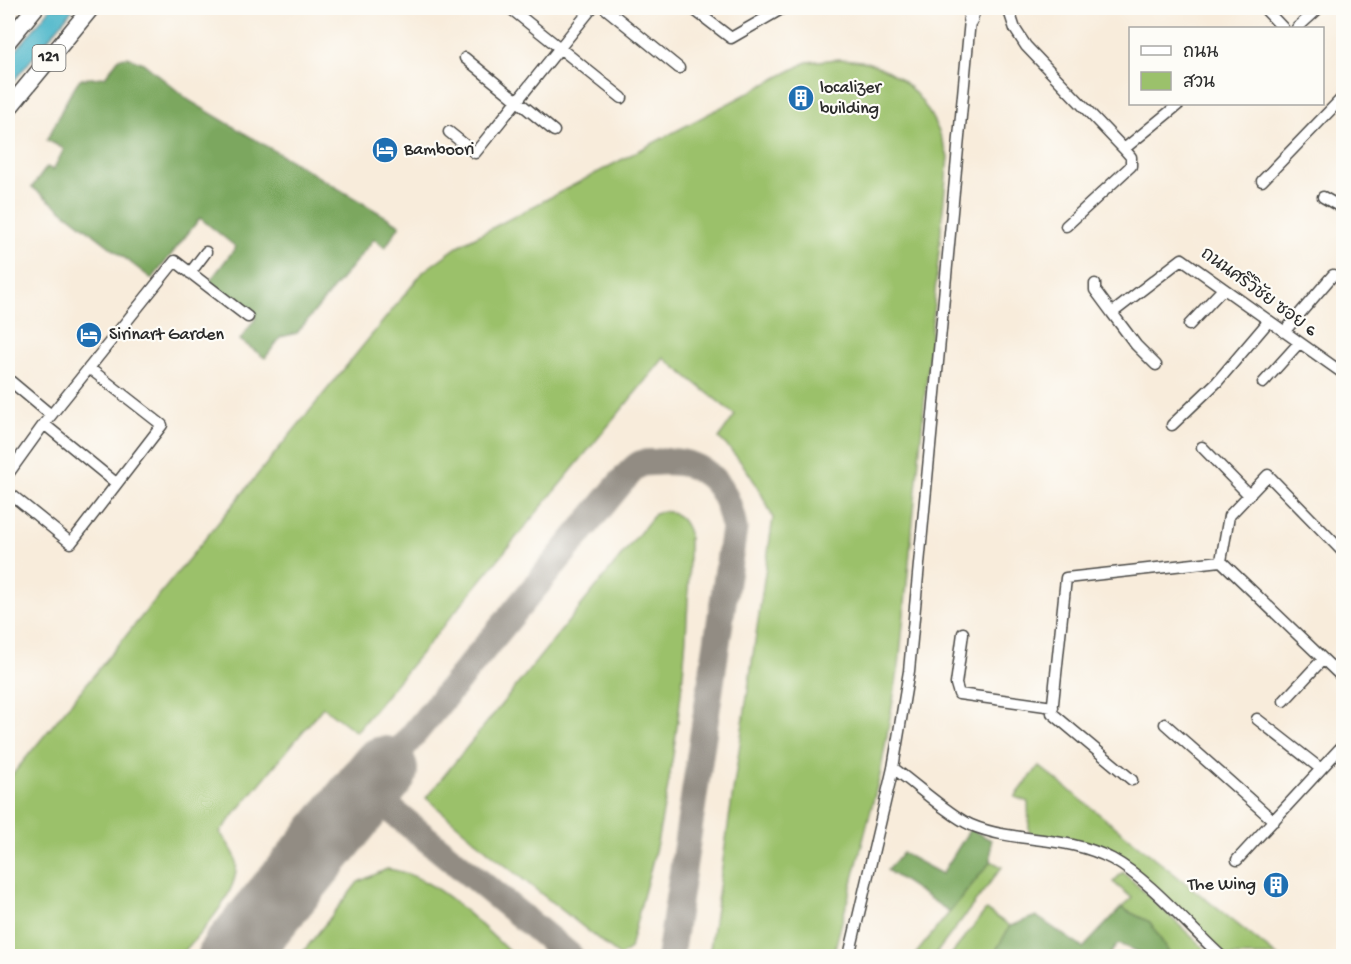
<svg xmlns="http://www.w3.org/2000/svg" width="1351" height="964" viewBox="0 0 1351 964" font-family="'Gochi Hand','Playpen Sans Thai',sans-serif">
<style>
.green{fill:#9bc16b;stroke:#63764b;stroke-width:1.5}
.forest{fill:#7ca75f;stroke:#546945;stroke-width:1.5}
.water{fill:#4bb6c9;stroke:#3b707a;stroke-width:1.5}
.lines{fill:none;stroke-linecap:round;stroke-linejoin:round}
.taxiway{stroke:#928c83;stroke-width:27}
.runway{stroke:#928c83;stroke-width:68}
.minor-casing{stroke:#4a4845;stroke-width:13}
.tertiary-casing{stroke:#4a4845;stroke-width:16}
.primary-casing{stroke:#4a4845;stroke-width:19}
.minor{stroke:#fff;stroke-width:10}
.tertiary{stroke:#fff;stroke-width:14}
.primary{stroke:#fff;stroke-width:16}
.labels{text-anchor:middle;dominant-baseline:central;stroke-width:4.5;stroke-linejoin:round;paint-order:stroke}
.shield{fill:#fdfcf7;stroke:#6a6a68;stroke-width:1.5}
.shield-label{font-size:16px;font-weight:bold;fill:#2b2b2b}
.poi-label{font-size:18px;fill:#2b2b2b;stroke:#fdfcf7;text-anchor:start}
.street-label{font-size:18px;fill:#2b2b2b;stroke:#fdfcf7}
</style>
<rect width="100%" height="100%" fill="#fdfcf7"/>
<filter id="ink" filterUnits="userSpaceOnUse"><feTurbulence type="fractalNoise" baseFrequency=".0167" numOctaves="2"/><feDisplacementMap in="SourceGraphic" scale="12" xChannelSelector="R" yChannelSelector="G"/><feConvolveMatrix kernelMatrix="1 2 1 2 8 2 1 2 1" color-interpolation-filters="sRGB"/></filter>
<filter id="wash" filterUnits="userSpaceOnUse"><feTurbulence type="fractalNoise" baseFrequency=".008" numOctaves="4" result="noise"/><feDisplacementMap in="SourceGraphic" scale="24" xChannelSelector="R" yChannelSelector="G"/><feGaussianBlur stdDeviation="1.35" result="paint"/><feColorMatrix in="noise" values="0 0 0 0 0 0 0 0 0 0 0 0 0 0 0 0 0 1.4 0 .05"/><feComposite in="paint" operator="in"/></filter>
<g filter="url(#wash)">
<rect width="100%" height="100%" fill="#f8ecdb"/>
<path class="green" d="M840 59C850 60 863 60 872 64 914 78 936 117 948 157L899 666 880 775 833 956H709L773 518C759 486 744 462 719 438L735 415 664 358 356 732 323 707 220 832C224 839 232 848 235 856 245 889 199 934 180 956H8V780L424 271 460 245 807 62Z
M663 511C677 512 685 520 689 533 690 635 679 738 658 838 650 875 638 912 630 949L620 956 496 858 426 798 655 514Z
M1039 766 1277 956H1225L1134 870 1081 843 1029 833 1028 802 1015 797Z
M991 861 1002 867 934 956H914Z
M387 869C435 874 480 925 514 956H300L358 882Z
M1123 872 1212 956H1171L1150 922 1121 908 1132 898 1113 882Z
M986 910 1010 926 993 956H950Z"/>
<path class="forest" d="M128 57 143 63 190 101 400 225 385 248 374 239 297 333 281 337 265 358 240 340 256 318 209 282 236 247 200 218 152 279 32 187 47 167 53 170 64 149 47 140C58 120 66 97 80 79L105 77 119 58Z
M970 829 991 840V861L950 912 887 870 903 853 942 874Z
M1121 908 1150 922 1171 956H1143L1142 953 1118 944 1108 956H993L1010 926 1036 916 1083 948Z"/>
<path class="water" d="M51 8H74L8 88V60Z"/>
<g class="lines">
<path class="taxiway" d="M384 770 623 480C628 475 634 467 640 464 645 462 654 463 659 462 706 458 728 487 734 529L670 956
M367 790 570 956
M259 956 264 933 279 899"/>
<path class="runway" d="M232 956 384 770"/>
</g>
</g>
<g filter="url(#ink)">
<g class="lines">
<defs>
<path id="minor" d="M510 8 622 98
M605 8 679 68
M692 8 731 38 783 8
M1008 8 1015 29 1026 46 1124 149 1179 104
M1264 8 1283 28
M1297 28 1319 8
M465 58 554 131
M449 132 475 153 592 8
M1262 181 1344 96
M1323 197 1344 209
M1066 226 1131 166V157L1124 149
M190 273 206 252
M1095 284V290L1112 313
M1189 325 1222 290
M1284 332 1333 275
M1156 365 1136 345 1112 313 1182 259 1344 374
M8 379 51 415
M1263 383 1299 343
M44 424 116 483
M1172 425 1217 382 1268 322
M1202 447 1248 494
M8 474 44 424 175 261 248 317
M8 492 71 543 162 425 89 368
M1221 561 1229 516 1268 475 1344 553
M1221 561 1344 679
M963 633 956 684 959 694 1053 707
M1284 701 1323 659
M1257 719 1321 769
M1165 724 1274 821
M893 768C913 782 950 816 971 825 1016 844 1065 834 1112 859 1149 879 1189 927 1221 956
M1132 780 1052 713 1066 578 1221 561
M1237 860 1344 744
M849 956 893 768 909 671 970 20"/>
<path id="tertiary" d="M970 20 974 8"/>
<path id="primary" d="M8 41 35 8
M8 109 91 8"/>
</defs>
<use href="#minor" class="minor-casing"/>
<use href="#tertiary" class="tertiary-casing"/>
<use href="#primary" class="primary-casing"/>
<use href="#minor" class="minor"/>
<use href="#tertiary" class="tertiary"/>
<use href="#primary" class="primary"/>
</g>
</g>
<defs>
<symbol id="building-disc" viewBox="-11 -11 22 22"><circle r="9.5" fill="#1f6fb2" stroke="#fdfcf7"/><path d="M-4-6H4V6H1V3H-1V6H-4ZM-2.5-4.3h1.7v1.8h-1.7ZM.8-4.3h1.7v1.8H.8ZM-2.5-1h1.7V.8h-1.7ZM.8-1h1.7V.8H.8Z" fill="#fff"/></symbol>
<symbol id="hotel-disc" viewBox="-11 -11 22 22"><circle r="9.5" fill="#1f6fb2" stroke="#fdfcf7"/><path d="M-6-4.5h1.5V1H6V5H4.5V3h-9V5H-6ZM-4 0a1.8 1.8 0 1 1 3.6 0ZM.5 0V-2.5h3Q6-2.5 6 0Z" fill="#fff"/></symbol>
</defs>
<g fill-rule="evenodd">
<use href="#building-disc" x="786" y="83" width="30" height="30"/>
<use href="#hotel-disc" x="370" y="135" width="30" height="30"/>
<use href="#hotel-disc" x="74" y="320" width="30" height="30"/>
<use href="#building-disc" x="1261" y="870" width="30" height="30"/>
</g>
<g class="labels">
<rect class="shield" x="32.5" y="45" width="33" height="26" rx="4.5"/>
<g class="shield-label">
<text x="49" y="58">121</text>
</g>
<g class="poi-label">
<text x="820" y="88">localizer<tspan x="820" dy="21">building</tspan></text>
<text x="404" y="150">Bamboori</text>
<text x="109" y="335">Sirinart Garden</text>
<text x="1256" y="885" text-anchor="end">The Wing</text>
</g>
<g class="street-label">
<text transform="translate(1258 293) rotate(36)">ถนนศรีวิชัย ซอย 6</text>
</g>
</g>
<rect width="1351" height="964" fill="none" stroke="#fdfcf7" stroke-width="30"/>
<rect x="1129" y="27" width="195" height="78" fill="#fdfcf7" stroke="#a9a8a5" stroke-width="1.5"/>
<rect x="1141" y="46" width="30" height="9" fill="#ffffff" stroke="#a9a8a5" stroke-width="1.5"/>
<text x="1183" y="57" font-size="18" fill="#2b2b2b">ถนน</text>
<rect x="1141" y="72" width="30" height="18" fill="#9bc16b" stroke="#a9a8a5" stroke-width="1.5"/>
<text x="1183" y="87" font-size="18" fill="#2b2b2b">สวน</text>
</svg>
